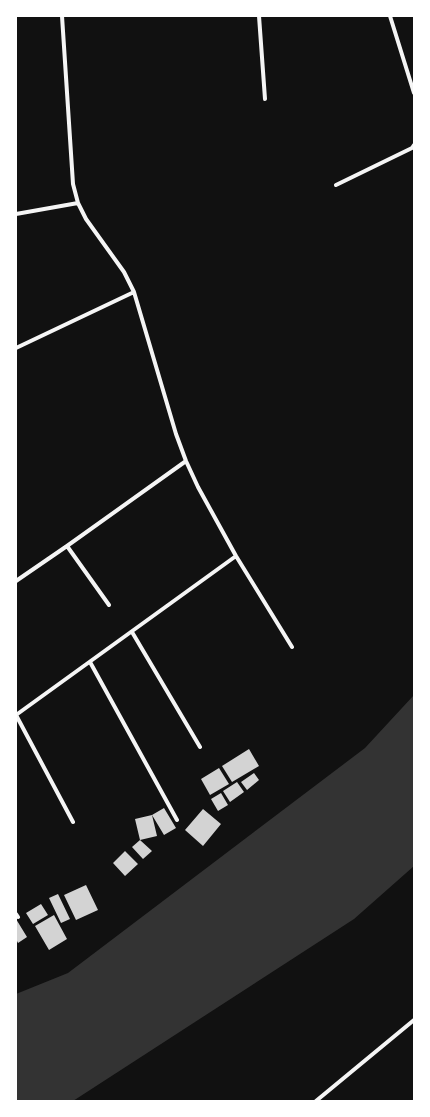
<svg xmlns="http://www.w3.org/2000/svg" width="430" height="1117" viewBox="0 0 430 1117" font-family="'Source Sans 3',sans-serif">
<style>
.water{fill:#333}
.building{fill:#d3d3d3}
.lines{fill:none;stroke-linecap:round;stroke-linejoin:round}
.minor{stroke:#f5f5f5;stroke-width:4}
</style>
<rect width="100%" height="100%" fill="#111"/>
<path class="water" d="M414 695V866L354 919 73 1101H16V994L68 973 365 748Z"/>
<path class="building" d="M249 749 259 766 232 782 222 766Z
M219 768 229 784 210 795 201 779Z
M254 773 259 780 247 790 241 782Z
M237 782 244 792 230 802 223 791Z
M221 793 228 805 218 811 211 799Z
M164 808 176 828 164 835 152 815 157 836 140 840 135 819 152 815Z
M203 809 221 824 203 846 185 830Z
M140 840 152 851 143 859 132 847Z
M125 851 138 864 125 876 113 863Z
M86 885 98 910 76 920 64 895Z
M58 894 70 919 61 923 49 898Z
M41 904 48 915 33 924 26 913Z
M54 915 67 939 49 950 35 926Z
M16 919 27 937 18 943 16 939Z"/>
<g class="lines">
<path class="minor" d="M62 16 73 184 78 203 86 219 124 272 134 292 176 434 186 461 198 487 236 556 292 647
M259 16 265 99
M390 16 414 93
M336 185 412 148 414 145
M16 214 78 203
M16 348 134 292
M67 546 109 605
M16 581 67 546 186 461
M132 632 200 747
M90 662 177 820
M16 715 236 556
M16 715 73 822
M16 914 18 917
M316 1101 414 1020"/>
</g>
<rect width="430" height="1117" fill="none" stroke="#ffffff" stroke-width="34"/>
</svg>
